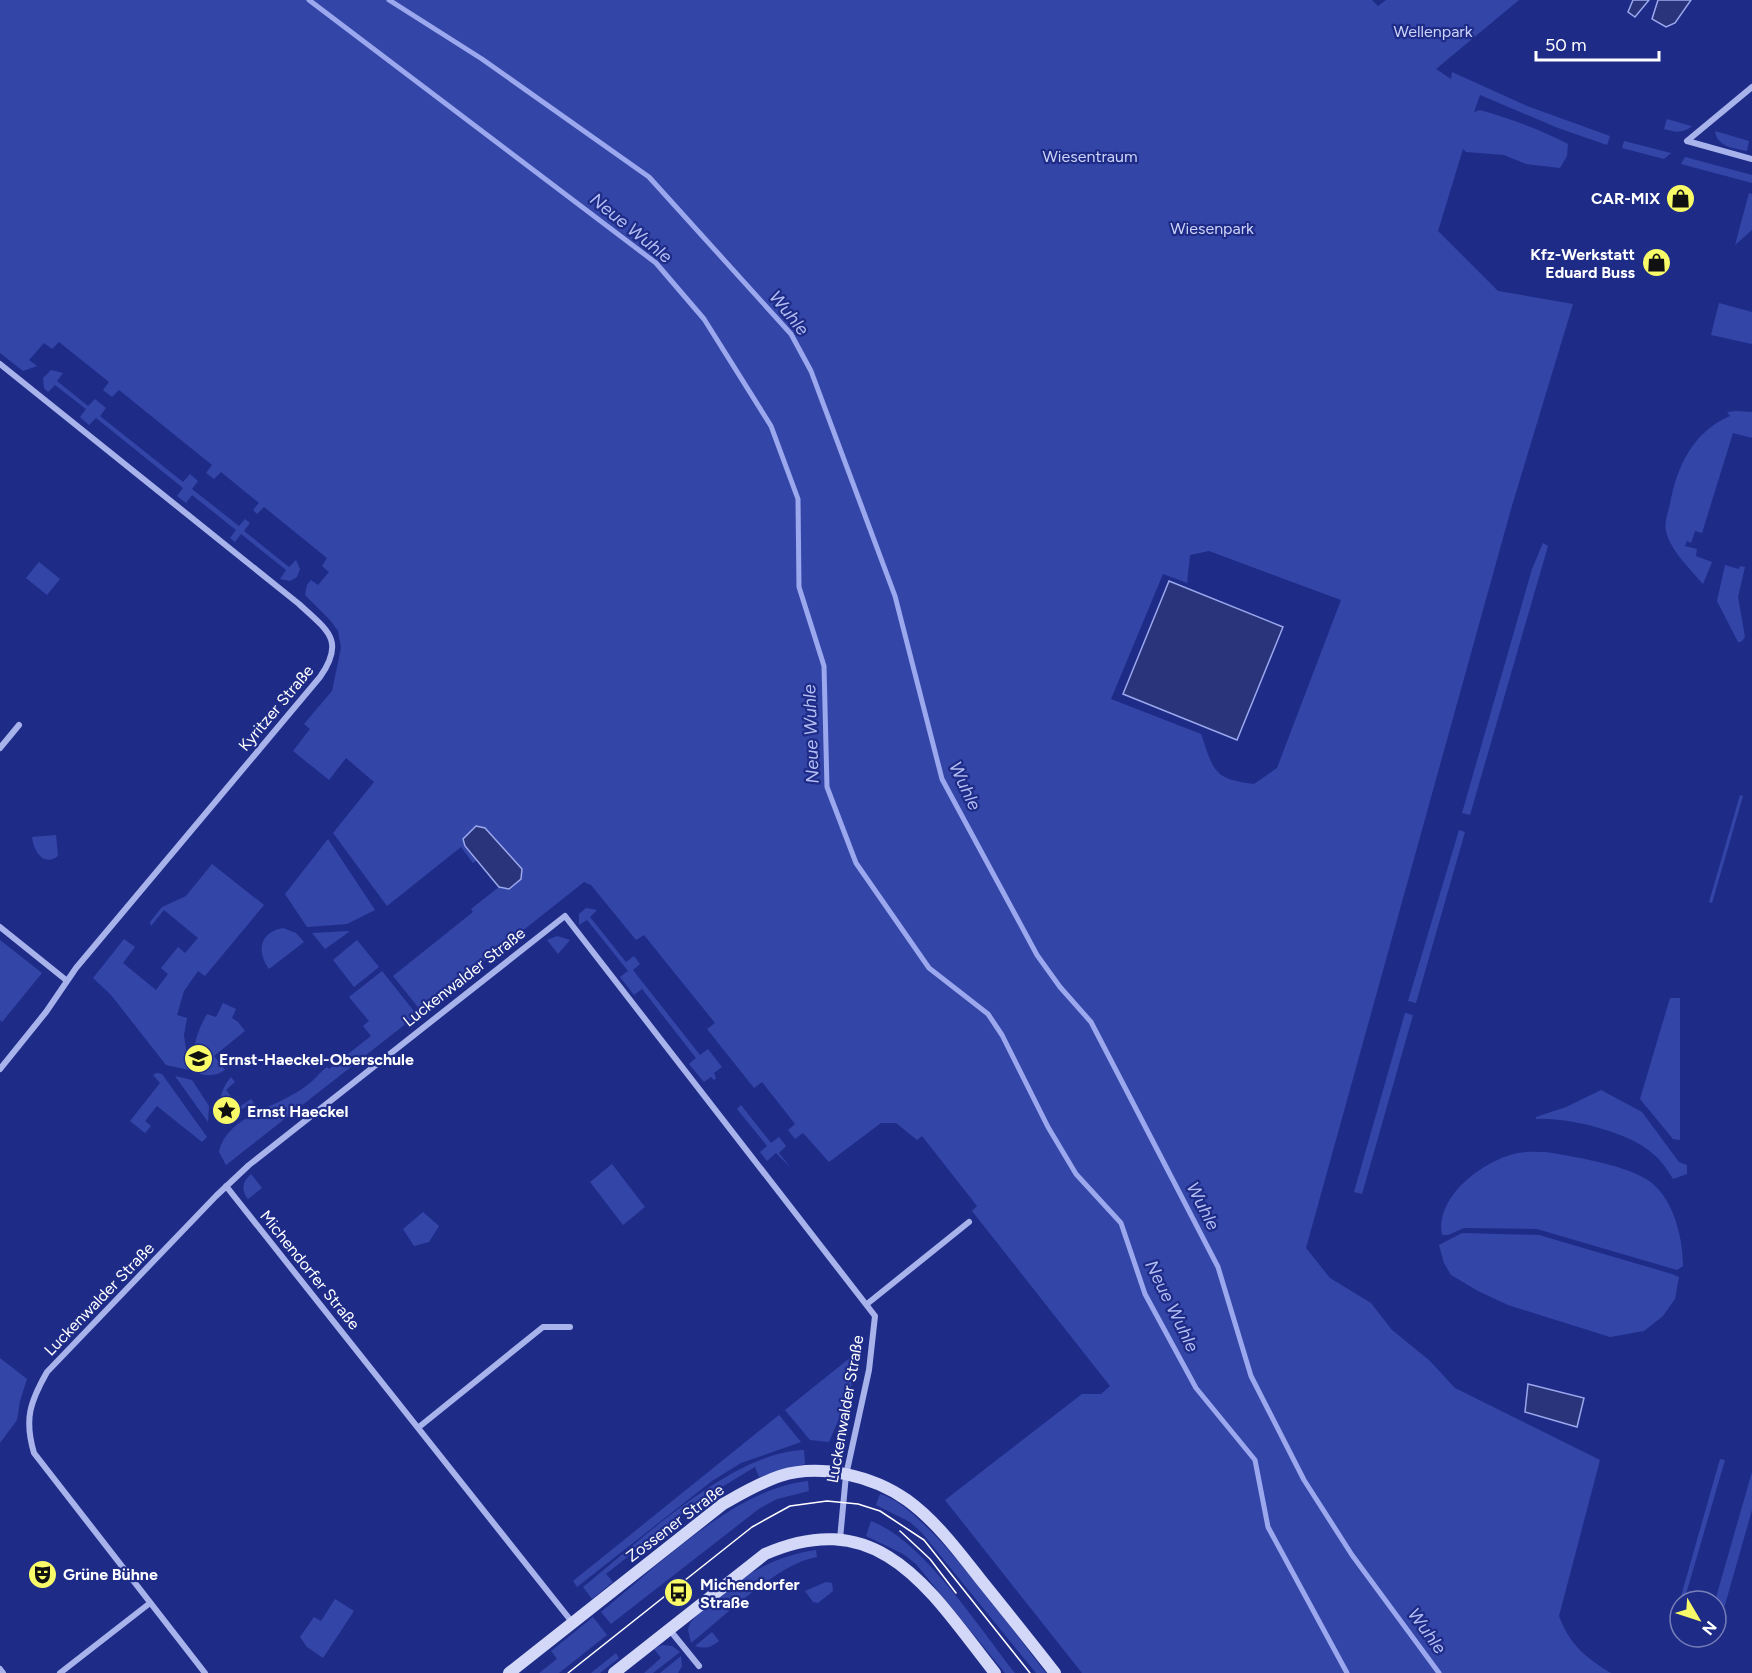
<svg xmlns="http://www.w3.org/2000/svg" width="1752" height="1673" viewBox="0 0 1752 1673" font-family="Figtree,sans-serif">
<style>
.green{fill:#3445a8;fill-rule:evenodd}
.water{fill:#2a347b;stroke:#9ba8ed;stroke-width:1.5}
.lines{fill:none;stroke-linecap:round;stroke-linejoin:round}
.stream{stroke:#9ba8ed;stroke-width:5}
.street{stroke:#a8b2eb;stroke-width:6}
.secondary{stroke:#d3d8f8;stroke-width:12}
.tram{stroke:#fff;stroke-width:1.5}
.labels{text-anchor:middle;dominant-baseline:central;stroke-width:4.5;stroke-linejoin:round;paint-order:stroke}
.park-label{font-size:16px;fill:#cdd3f8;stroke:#1e2c88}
.poi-label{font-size:16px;font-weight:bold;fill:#fff;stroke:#1e2c88;text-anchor:start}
.street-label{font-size:16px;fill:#fff;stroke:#1e2c88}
.water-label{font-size:18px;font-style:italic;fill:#b3bdf3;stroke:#1e2c88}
</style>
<rect width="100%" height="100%" fill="#1e2c88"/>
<path class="green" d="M0 0H1372L1378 6 1386 0H1519L1436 69 1451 79 1452 72 1527 106 1610 136 1607 145 1558 128 1480 95 1474 112 1480 110C1511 119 1539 129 1568 144L1567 156 1560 168 1526 164 1504 155 1466 152 1463 149 1438 231 1498 291 1573 304 1511 509 1306 1248 1330 1278 1371 1303 1392 1330 1430 1361 1455 1388 1600 1460 1559 1616C1569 1644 1586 1658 1611 1673H1082L945 1500 1082 1394H1101L1110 1386 972 1211 977 1206 922 1136 917 1140 896 1123H881L829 1162 803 1133 795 1139 788 1130 795 1124 762 1082 754 1088 707 1029 715 1023 644 935 636 940 591 885 584 882 421 1011 393 976 473 912 471 909 499 887 503 889 465 846 477 860 473 863 461 847 387 906 333 833 374 782 346 758 329 780 293 751 310 729 304 724 332 691 341 648 338 631 330 620 305 595 307 585 311 580 318 585 329 572 322 566 327 558 264 507 257 514 253 510 259 503 221 472 214 479 206 473 212 465 119 390 112 397 103 390 109 382 59 342 52 349 44 343 29 360 37 366 23 371 0 353ZM1209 551 1341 600 1277 768 1254 784C1213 779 1214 771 1201 734L1111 699 1163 574 1187 583 1190 555Z
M1667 119 1691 126H1692C1682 134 1675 132 1664 129Z
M1715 131 1749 141 1747 151C1733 148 1717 147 1715 131Z
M1624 141 1671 153 1664 159 1622 148Z
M1685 157 1752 175V183L1681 164Z
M1749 193 1752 194V230L1735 245Z
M1719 303 1752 312V344L1711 335Z
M51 370 63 373 57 381 88 406 95 399 106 408 100 416 183 482 190 474 198 481 192 489 239 526 245 519 250 523 244 531 289 567 296 560 300 569 297 577 290 581 280 579 286 570 241 534 235 542 230 538 236 530 192 495 186 503 177 496 183 488 96 418 89 425 80 417 86 409 55 385 48 392 44 388 43 378Z
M1736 411 1752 412V438L1733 433 1702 533 1695 531 1691 543 1687 541 1685 546 1697 549 1696 556 1712 562 1703 584C1691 570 1670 550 1666 531 1664 523 1668 512 1670 504 1677 466 1693 432 1730 416L1727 412Z
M1543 543 1548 546 1470 815 1462 813 1532 569Z
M39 562 60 579 47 595 26 578Z
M1725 565 1739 569 1740 566 1745 567 1738 597 1745 637 1741 642H1738L1717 601Z
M1740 795 1743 796 1712 903 1709 902Z
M1459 830 1465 832 1416 1003 1408 1001Z
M56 835 58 856C43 867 34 851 32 837Z
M328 839 375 910 347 924 307 927 285 894Z
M212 864 264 905 205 976 198 971 184 991 177 1015 187 1018 184 1035 189 1070 166 1065 111 995 93 978 124 939 135 947 123 963 156 990 168 974 161 968 178 947 185 953 198 938 164 910 151 926 150 922 162 907 186 896Z
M586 908 597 910 590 917 626 962 634 956 640 964 633 970 700 1055 708 1049 722 1067 714 1073 716 1078 714 1080 711 1077 704 1082 689 1064 696 1058 642 989 634 995 620 977 628 971 587 920 579 925V914Z
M283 928 296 933 304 942 269 969C256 951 260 932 283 928Z
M348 931 349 932 325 949 312 933Z
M557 936 570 940 558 954 547 940Z
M0 940 42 973 2 1022 0 1020Z
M357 940 379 967 354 987 333 960Z
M382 971 417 1015 226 1165 219 1152C227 1115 280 1107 306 1086 314 1081 319 1073 327 1067L329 1069 371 1036 363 1026 369 1021 349 997Z
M1670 998H1680V1140L1673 1139 1640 1099Z
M223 1003 236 1009 232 1018 238 1022 245 1031 214 1056 225 1070C216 1076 206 1077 196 1072 190 1052 197 1031 207 1014L216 1017Z
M1405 1013 1413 1015 1362 1194 1354 1192Z
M157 1073 162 1074 207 1137 202 1142 157 1106 145 1121 151 1126 145 1133 130 1121 160 1083 153 1075Z
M175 1076 192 1080 209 1106 208 1122Z
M231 1077 235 1082 226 1090 239 1107 251 1099 254 1103 240 1110 227 1122 221 1121C216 1107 221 1088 231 1077Z
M1601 1090 1642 1112 1679 1162 1687 1165V1174L1673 1179C1667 1169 1661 1160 1652 1153 1629 1132 1567 1117 1536 1119V1117L1566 1107Z
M741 1105 771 1143 779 1137 786 1146 779 1153 791 1168 776 1153 767 1161 760 1152 767 1146 737 1109Z
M1546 1152C1575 1157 1621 1164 1646 1179 1673 1195 1683 1237 1683 1266L1677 1270 1537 1229 1464 1228 1448 1235H1442C1435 1196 1484 1160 1518 1153 1527 1151 1537 1152 1546 1152Z
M612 1164 645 1207 623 1225 590 1182Z
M251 1174 262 1188 248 1199C241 1190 242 1182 251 1174Z
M423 1212 439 1226 429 1242 414 1246 403 1229Z
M1462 1233 1539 1235 1672 1274 1679 1277 1675 1299 1663 1316 1644 1331 1610 1337 1508 1305 1478 1291 1451 1275 1444 1263 1439 1245Z
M851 1357 856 1361 850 1393 829 1442 810 1440 785 1410Z
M0 1358 27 1379 20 1401 17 1420 0 1443Z
M779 1415 801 1442 741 1463 712 1481 577 1587 573 1581Z
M804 1450 805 1464 759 1477 755 1467 697 1502 606 1574 613 1582 592 1599 583 1587C638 1543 731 1452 804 1450Z
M1720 1459 1725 1460 1684 1601H1680V1615L1676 1614Z
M1752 1472V1510L1719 1626 1716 1625 1715 1601Z
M808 1481 809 1491 777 1499 760 1508 611 1624 601 1612C658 1566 734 1489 808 1481Z
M880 1494C925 1505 1014 1633 1046 1673H1036L922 1533 910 1522 876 1505Z
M871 1521C923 1540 980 1629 1015 1673H1005L916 1564 903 1554 866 1536Z
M816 1550 817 1557C780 1562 721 1619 691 1643L688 1630 690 1623C723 1587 768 1556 816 1550Z
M826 1582 832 1583 833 1591 818 1603 813 1602 805 1591Z
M335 1599 354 1611 323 1658 307 1647 300 1637 314 1617 321 1621Z
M593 1617 607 1635 559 1673H539L557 1659 551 1651Z
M712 1632 719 1641C710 1648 705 1649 695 1646Z
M662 1645 672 1646 680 1652 653 1673H644L661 1658 654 1649Z
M616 1653 619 1658 600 1673H591Z
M681 1656 682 1666 678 1673H660Z"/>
<path class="water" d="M1633 0H1649L1635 17 1628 12Z
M1658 0H1691L1675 23 1666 27 1652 19Z
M1169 581 1283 627 1237 740 1123 694Z
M476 826 485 828 522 869 521 879 509 889 499 887 465 846 463 839Z
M1528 1384 1584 1398 1577 1427 1525 1412Z"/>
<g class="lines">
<path class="stream" d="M309 0 656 263 704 319 771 426 798 499 799 587 824 666 827 787 856 863 929 968 988 1014 1002 1035 1048 1127 1076 1174 1121 1223 1145 1294 1196 1388 1255 1460 1268 1527 1347 1673
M389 0 482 59 649 177 791 334 811 371 895 596 942 779 1037 955 1060 987 1091 1022 1218 1267 1251 1376 1304 1480 1352 1555 1439 1673"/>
<path class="street" d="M1687 141 1752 87
M1687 141 1752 159
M0 364 299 604C327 630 346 640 320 677L76 968 46 1012 0 1069
M0 748 19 725
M0 927 66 980
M226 1186 572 1622
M867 1304 969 1222
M419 1427 543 1327H570
M669 1629 699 1666
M0 1669 3 1673
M60 1673 150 1603
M205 1673 34 1453C24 1419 30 1402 47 1372L216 1196 249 1165 565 916 875 1316 869 1370 846 1475 840 1539"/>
<path class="secondary" d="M509 1673 723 1504C741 1494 759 1483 780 1476 820 1463 873 1476 907 1500 936 1521 959 1552 981 1580 1006 1611 1031 1642 1055 1673
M614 1673 765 1554C882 1503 932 1594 995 1673"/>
<path class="tram" d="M900 1531 930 1559 956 1593
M568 1673 752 1527 790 1506 827 1501 858 1504 880 1511 924 1540 1030 1673"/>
</g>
<defs>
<symbol id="shop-disc" viewBox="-11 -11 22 22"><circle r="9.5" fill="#f8fa67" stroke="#1e2c88"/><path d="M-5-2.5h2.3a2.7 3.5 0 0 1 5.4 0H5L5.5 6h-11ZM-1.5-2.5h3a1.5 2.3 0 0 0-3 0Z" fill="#111"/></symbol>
<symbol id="school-disc" viewBox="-11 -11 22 22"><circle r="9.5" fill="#f8fa67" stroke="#1e2c88"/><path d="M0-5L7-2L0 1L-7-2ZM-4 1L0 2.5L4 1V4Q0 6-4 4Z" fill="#111"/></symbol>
<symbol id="sight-disc" viewBox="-11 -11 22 22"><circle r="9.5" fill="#f8fa67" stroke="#1e2c88"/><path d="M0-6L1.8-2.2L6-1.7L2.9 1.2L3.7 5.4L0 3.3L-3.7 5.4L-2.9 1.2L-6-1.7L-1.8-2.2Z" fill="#111"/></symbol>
<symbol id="theatre-disc" viewBox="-11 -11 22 22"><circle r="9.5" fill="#f8fa67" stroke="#1e2c88"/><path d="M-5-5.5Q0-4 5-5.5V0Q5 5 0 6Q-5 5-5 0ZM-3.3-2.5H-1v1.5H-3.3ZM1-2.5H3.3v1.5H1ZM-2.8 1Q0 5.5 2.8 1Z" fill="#111"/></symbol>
<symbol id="bus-disc" viewBox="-11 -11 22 22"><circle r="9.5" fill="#f8fa67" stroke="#1e2c88"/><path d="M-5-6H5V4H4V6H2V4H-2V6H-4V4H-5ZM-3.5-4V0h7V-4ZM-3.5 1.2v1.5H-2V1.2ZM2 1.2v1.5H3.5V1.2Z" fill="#111"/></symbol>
</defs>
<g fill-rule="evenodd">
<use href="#shop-disc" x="1664" y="182" width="33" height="33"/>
<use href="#shop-disc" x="1640" y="246" width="33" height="33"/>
<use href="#school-disc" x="182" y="1042" width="33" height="33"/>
<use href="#sight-disc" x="210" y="1094" width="33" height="33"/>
<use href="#theatre-disc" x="26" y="1558" width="33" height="33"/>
<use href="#bus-disc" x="662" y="1576" width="33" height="33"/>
</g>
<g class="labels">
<g class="park-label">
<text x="1433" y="31">Wellenpark</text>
<text x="1090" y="156">Wiesentraum</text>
<text x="1212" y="228">Wiesenpark</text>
</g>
<g class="poi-label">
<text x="1660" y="198" text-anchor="end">CAR-MIX</text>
<text x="1635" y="254" text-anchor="end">Kfz-Werkstatt<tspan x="1635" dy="18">Eduard Buss</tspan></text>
<text x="219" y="1059">Ernst-Haeckel-Oberschule</text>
<text x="247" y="1111">Ernst Haeckel</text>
<text x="63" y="1574">Grüne Bühne</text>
<text x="700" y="1584">Michendorfer<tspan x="700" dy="18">Straße</tspan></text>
</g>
<g class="street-label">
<text transform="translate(276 708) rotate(-50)">Kyritzer Straße</text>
<text transform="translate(464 977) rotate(-38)">Luckenwalder Straße</text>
<text transform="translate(310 1270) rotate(51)">Michendorfer Straße</text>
<text transform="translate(99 1299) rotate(-46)">Luckenwalder Straße</text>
<text transform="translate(845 1409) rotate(-80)">Luckenwalder Straße</text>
<text transform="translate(675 1523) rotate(-37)">Zossener Straße</text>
</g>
<g class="water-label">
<text transform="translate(631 228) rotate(39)">Neue Wuhle</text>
<text transform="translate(789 313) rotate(51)">Wuhle</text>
<text transform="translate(811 734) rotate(-92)">Neue Wuhle</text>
<text transform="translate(965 786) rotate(65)">Wuhle</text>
<text transform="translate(1203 1206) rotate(63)">Wuhle</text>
<text transform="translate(1172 1306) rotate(64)">Neue Wuhle</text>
<text transform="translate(1427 1631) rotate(54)">Wuhle</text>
</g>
</g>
<g transform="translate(1698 1619) rotate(129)"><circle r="28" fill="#1e2c88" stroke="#7880b8" stroke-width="1.5"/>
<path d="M0-4.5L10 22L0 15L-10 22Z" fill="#f8fa67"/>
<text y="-9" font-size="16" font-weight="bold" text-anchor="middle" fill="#ffffff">N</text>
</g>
<path d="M1536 51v9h123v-9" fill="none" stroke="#ffffff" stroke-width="3"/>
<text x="1545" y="51" font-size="18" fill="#ffffff" stroke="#1e2c88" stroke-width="4.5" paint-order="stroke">50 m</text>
</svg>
